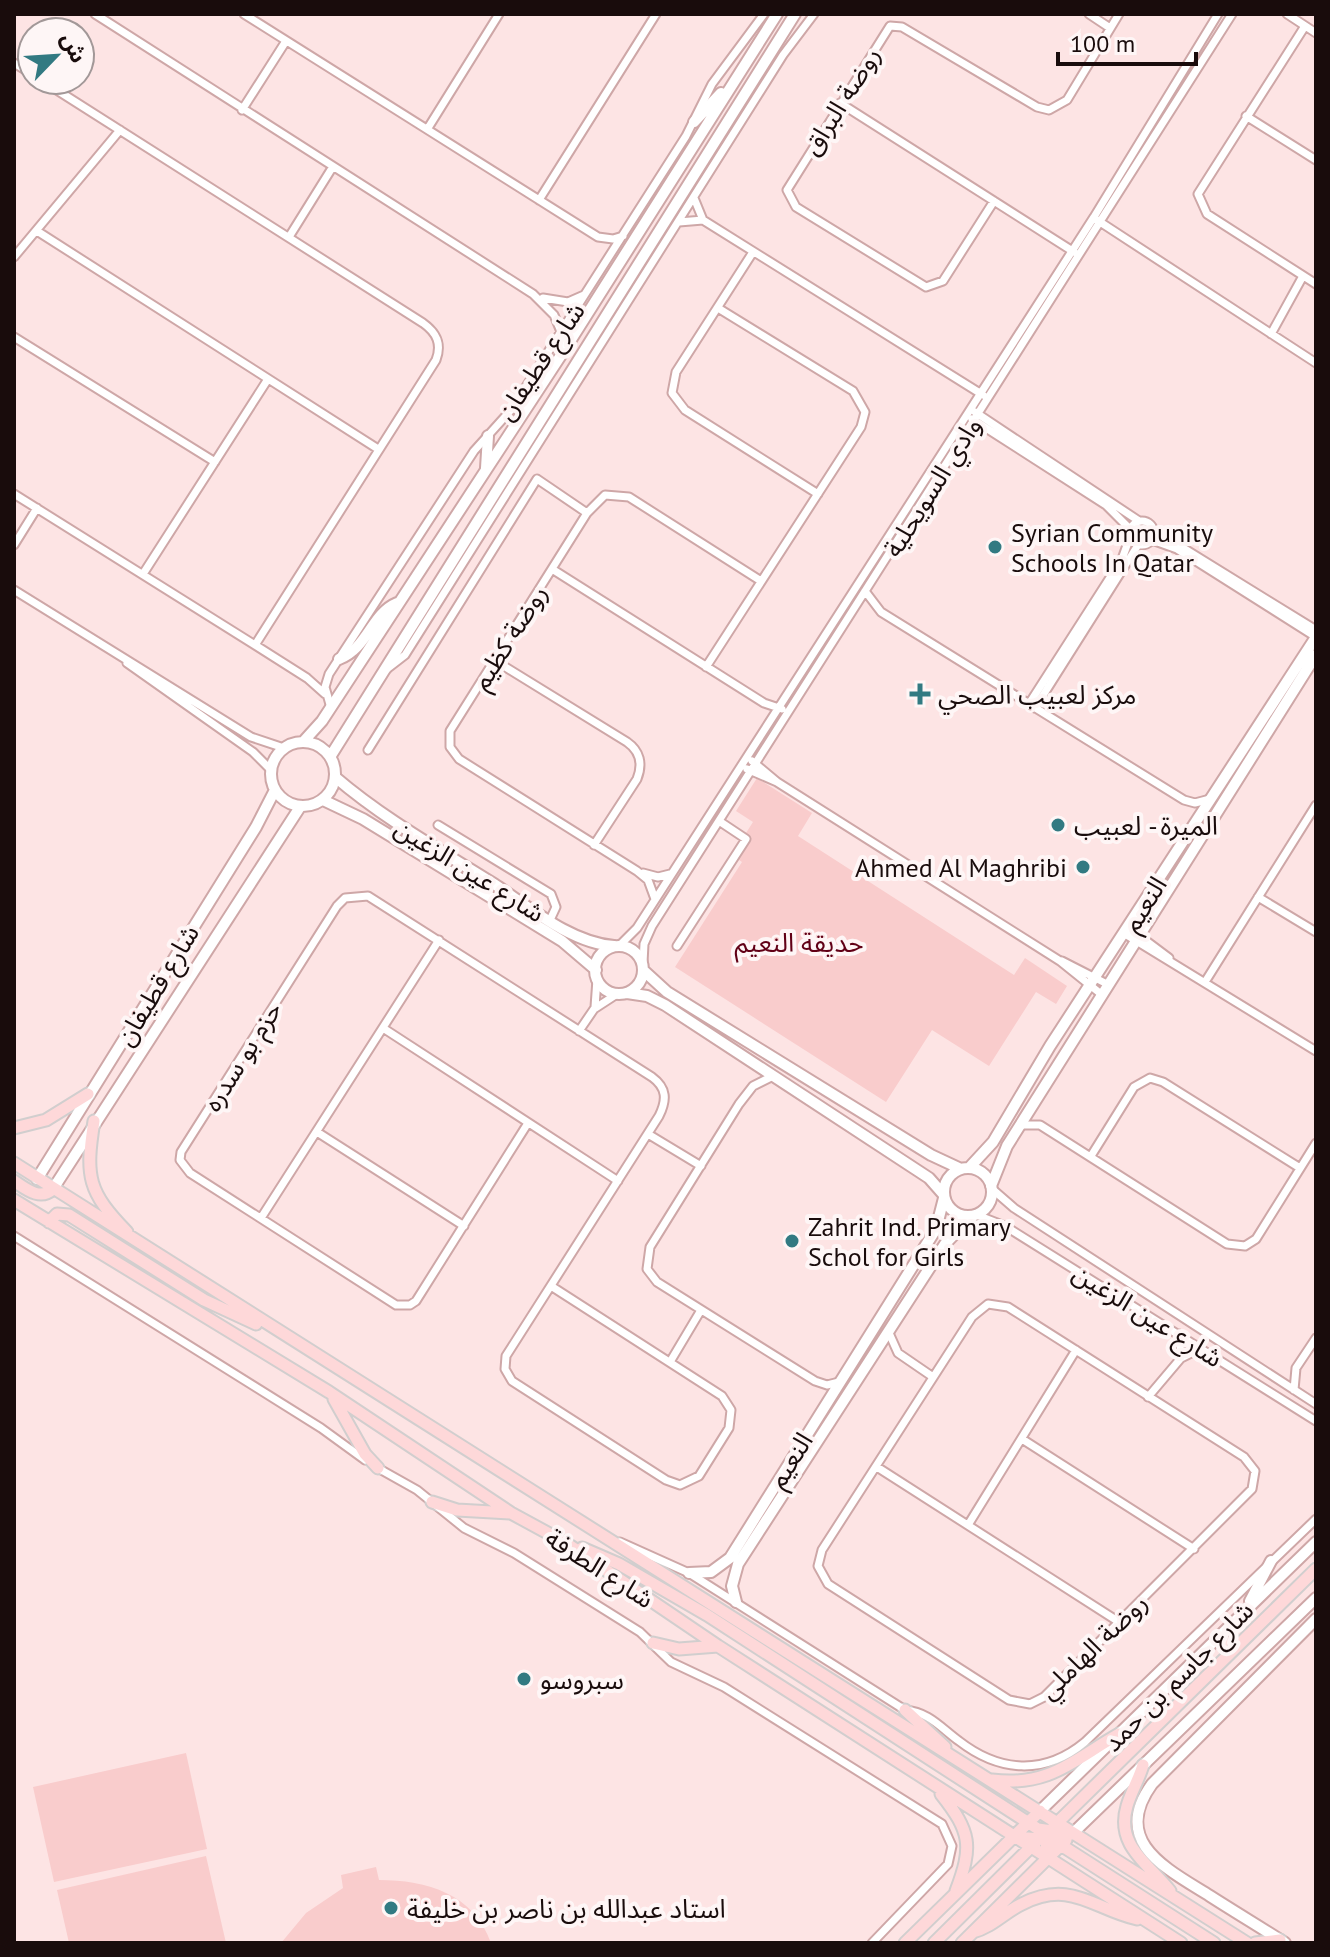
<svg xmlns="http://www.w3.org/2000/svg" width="1330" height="1957" viewBox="0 0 1330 1957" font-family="'PT Sans','Noto Sans Arabic',sans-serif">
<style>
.green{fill:#f9cccc}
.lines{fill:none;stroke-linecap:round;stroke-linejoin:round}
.street-casing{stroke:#cea7a7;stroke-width:11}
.secondary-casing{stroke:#cea7a7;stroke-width:14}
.primary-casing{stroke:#d1cece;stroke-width:15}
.street{stroke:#fff;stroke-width:7}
.secondary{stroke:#fff;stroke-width:10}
.primary{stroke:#fed8d9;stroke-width:11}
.poi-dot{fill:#327a82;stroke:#fef6f6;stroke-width:3}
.labels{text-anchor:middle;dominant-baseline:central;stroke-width:8;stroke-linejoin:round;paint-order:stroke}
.street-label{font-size:26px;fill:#190c0c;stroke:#fef6f6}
.poi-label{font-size:26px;fill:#190c0c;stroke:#fef6f6;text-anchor:start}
.park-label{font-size:26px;fill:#610016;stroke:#fef6f6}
</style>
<rect width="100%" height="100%" fill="#fde4e4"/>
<path class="green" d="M757 778 812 813 798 836 1014 975 1025 958 1067 986 1056 1004 1036 992 989 1066 932 1030 886 1102 675 967 742 862 732 855 753 822 736 811Z
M186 1753 207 1849 54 1882 33 1787Z
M206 1856 226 1943H69L57 1890Z
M376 1867 379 1880C427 1880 474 1894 491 1943H281L306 1913 343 1888 341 1875Z"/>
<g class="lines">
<defs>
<path id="street" d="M95 14 533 294 554 315 567 346
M244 14 598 237 613 239 623 236
M1089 14 1110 28
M1287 14 1316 33
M1305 26 1198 194 1207 214 1316 284
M14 63 32 74
M840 103 1074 252
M242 110 286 41
M1246 116 1316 160
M428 128 499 14
M694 198 703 220
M539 200 656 14
M994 201 943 281 926 287 796 207 787 190 890 26 902 27 1037 107 1049 110 1067 100 1119 14
M1097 220 1316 363
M679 222 703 220 983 395
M37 231 378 449
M289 237 332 168
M753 252 676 372 672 393 685 410 818 494
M14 257 120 130
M543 298 568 302 584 295
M1271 334 1303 276
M14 337 215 462
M975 412 1139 521
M972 419 1106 505 1130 529
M14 494 255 645 436 360C442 344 437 333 423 323L41 80
M1130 533a12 12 0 1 1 24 0a12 12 0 1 1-24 0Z
M1154 530 1316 630
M1152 540 1177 549 1316 637
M14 545 37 508
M552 569 764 703 782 709
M143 574 268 379
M14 590 251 737 284 748
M865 591 881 612 1184 800 1195 803 1210 799
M255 645 307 678 325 694
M494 660 627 742C640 751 643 764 637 779L594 845
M127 663 253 752 271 770
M706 667 861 427 865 412 853 391 718 308
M383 672 405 655 783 55 814 14
M1029 704 1122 559 1130 537
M331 708 325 687 329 674 474 451 511 410 686 136 712 84 764 14
M1035 708 1138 545
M368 750 537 479 587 513
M752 761 777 782 1060 961 1101 994
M747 769 777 782
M438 825 551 894 556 907 550 920
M643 873 658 877 670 874
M1258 897 1316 932
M655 899 648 880 637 871 459 759 450 747V731L587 513 605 495 629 497 761 581
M1129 928 1169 958
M1125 934 1316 1051
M619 946 637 928 1094 217 1218 14
M677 946 746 839 719 821
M1062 961 1107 984
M643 963 644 944 652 926 1232 14
M1205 982 1316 805
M595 1007 597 979
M383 1028 618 1181
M579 1031 594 1009 617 994
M773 1076 753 1086 739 1104 650 1247 647 1269 657 1282 815 1381 827 1385 839 1382
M528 1123 416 1301 410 1305H396L190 1173 180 1160 181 1152 337 906 345 898 368 896 652 1077C667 1088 667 1100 659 1116L506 1356 505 1369 512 1381 666 1480 680 1485 699 1476 729 1428 731 1410 722 1396 551 1286
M1021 1125H1040L1227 1244 1245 1246 1256 1239 1316 1143
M317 1132 464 1226
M648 1134 701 1166
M1091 1156 1134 1087 1150 1078 1163 1082 1300 1168
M991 1188 1014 1208 1316 1404
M977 1215 1005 1226 1316 1421
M261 1218 439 940
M14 1236 321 1428 365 1460
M988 1304 1008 1307 1244 1457 1255 1471 1252 1489 1044 1697 1030 1704 1009 1700 828 1584 818 1566 822 1550 972 1317Z
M889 1333 898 1353 933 1377
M1179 1334 1181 1358
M670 1362 701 1310
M1294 1390 1296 1368 1316 1338
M1148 1397 1181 1358 1201 1348
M1022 1439 1194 1549
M376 1467 417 1490 464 1528 514 1553 640 1632 671 1662 724 1687 942 1824 952 1846 948 1864 872 1943
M877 1467 1119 1622
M968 1525 1076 1350
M620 1542 689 1573 905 1710C929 1712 941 1728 959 1741 999 1772 1044 1776 1085 1742L1316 1519"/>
<path id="secondary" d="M694 122 721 93
M486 468 488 436
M339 659C368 648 371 614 397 603
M271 774a32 32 0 1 1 64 0a32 32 0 1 1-64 0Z
M303 742 322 721 567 346 777 14
M330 757 795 14
M335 777C384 819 440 850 494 884 529 907 571 943 614 946
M323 800 363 819 562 941 596 970
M595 970a24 24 0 1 1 48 0a24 24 0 1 1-48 0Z
M644 971 667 992 931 1155 961 1169
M627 993 647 996 665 1005 929 1178 944 1195
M944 1192a24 24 0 1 1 48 0a24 24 0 1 1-48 0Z
M969 1168 993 1142 1050 1046 1316 637
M37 1179 256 827 275 790
M991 1186 1007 1146 1316 655
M53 1189 300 807
M689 1573 711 1572 730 1558 936 1229 944 1198
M1250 1601 1271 1561
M736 1602 732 1586 738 1564 945 1244 972 1216
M1040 1811 1316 1542
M1072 1834 1316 1598
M1285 1943C1260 1927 1235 1912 1210 1896 1167 1869 1110 1842 1152 1784L1316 1619"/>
<path id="primary" d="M94 1121C85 1177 88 1192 127 1232
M14 1128 46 1120 88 1094
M14 1163 1247 1943
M14 1181C26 1189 40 1201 53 1189
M14 1200 329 1392 511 1513 566 1543 718 1646 1181 1943
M49 1222 57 1214 69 1215 204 1300 256 1324
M334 1399 365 1454 378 1468
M432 1502 457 1510 510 1513
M582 1548 619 1564 707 1615 1038 1829 1072 1834
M653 1643 679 1649 718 1646
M905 1710 945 1747
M1143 1765C1139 1779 1131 1792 1127 1806 1115 1846 1149 1864 1170 1891
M992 1780C1050 1787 1073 1760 1119 1734
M941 1794C971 1832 973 1846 956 1891
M1015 1837 1053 1840 1214 1943
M1048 1857 1046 1842 1054 1826 1316 1569
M973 1932C992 1927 1005 1912 1022 1904 1071 1879 1093 1909 1137 1919
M905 1943 1040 1811
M934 1943 1036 1842
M962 1943 1066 1840
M1255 1943 1280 1940"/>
</defs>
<use href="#street" class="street-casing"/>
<use href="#secondary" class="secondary-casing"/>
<use href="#primary" class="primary-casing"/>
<use href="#street" class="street"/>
<use href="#secondary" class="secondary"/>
<use href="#primary" class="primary"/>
</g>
<g class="poi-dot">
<circle cx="995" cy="547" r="8"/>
<path d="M916 682h8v8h8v8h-8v8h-8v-8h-8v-8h8z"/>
<circle cx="1058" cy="825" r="8"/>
<circle cx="1083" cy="867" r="8"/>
<circle cx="792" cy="1241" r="8"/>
<circle cx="524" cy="1679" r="8"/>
<circle cx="391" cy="1908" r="8"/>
</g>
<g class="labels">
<g class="street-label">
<text transform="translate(841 101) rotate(-58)">روضة البراق</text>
<text transform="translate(540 361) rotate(-56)">شارع قطيفان</text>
<text transform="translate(932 487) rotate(-58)">وادي السويحلية</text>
<text transform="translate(509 637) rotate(-58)">روضة كظيم</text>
<text transform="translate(470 870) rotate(32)">شارع عين الزغين</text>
<text transform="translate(1144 904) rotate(-58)">النعيم</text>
<text transform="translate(157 985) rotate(-59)">شارع قطيفان</text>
<text transform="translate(242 1056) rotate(-58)">حزم بو سدره</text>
<text transform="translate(1148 1315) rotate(32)">شارع عين الزغين</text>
<text transform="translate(790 1460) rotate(-58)">النعيم</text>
<text transform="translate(600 1568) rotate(33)">شارع الطرفة</text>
<text transform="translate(1093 1646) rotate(-44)">روضة الهاملي</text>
<text transform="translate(1178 1676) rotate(-45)">شارع جاسم بن حمد</text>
</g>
<g class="poi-label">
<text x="1011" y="532">Syrian Community<tspan x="1011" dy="30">Schools In Qatar</tspan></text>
<text x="938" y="694">مركز لعبيب الصحي</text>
<text x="1074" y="825">الميرة - لعبيب</text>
<text x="1067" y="867" text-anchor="end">Ahmed Al Maghribi</text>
<text x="808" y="1226">Zahrit Ind. Primary<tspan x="808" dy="30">Schol for Girls</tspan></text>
<text x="540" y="1679">سبروسو</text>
<text x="407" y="1908">استاد عبدالله بن ناصر بن خليفة</text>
</g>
<g class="park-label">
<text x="799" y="942">حديقة النعيم</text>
</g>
</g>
<rect width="1330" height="1957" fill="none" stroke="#190c0c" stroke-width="32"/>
<g transform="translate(56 56) rotate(65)"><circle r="38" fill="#fef6f6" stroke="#a29898" stroke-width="2"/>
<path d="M0-6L14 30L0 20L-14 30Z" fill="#327a82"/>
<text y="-12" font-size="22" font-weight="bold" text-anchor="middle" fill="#190c0c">ش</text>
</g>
<path d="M1058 52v12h138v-12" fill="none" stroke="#190c0c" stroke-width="4"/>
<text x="1070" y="52" font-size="24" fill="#190c0c" stroke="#fef6f6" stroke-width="6" paint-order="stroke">100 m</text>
</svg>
